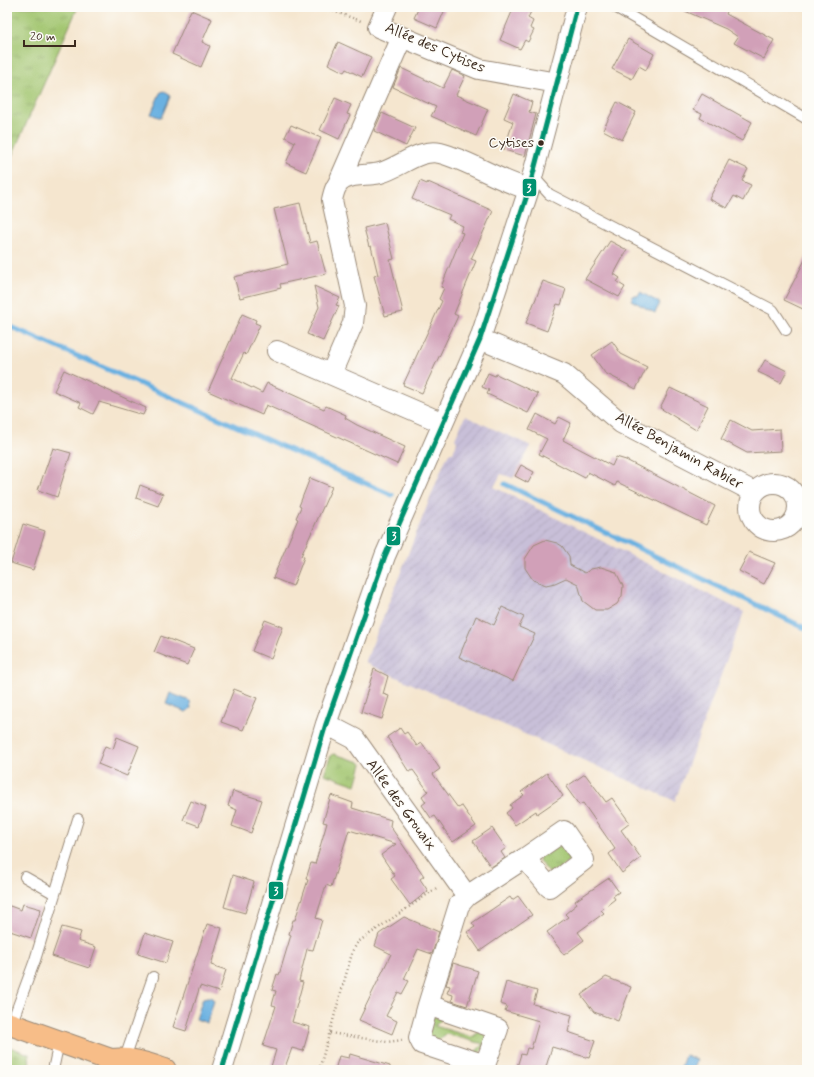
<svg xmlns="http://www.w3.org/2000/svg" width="814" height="1077" viewBox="0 0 814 1077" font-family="Mynerve,sans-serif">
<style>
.industrial{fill:url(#industrial-furrows)}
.grass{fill:url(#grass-tufts);stroke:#6e7846}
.water{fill:#6bb1e1;stroke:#536e80}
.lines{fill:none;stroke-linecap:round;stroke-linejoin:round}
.stream{stroke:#6bb1e1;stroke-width:5}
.building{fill:#d1a0b8}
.lane-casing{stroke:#988876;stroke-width:12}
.street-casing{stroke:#988876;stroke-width:22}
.primary-casing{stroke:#988876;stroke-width:24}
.path{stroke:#988876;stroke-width:2.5;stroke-dasharray:1 3;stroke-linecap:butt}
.lane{stroke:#fff;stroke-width:10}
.street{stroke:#fff;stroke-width:20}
.primary{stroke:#f7bd88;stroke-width:22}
.bus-1-casing{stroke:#fdfcf7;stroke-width:8}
.bus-1{stroke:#009270;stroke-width:5}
.bus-dot{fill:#3b2a1e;stroke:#fdfcf7;stroke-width:1.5}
.labels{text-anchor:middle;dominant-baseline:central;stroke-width:3;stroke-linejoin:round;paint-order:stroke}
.bus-label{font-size:14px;fill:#3b2a1e;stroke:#fdfcf7;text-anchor:end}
.street-label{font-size:15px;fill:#3b2a1e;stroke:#fdfcf7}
.line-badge{stroke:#fdfcf7;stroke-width:1.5}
.badge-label{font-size:11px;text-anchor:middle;font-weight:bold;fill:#fff}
</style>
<defs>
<pattern id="industrial-furrows" width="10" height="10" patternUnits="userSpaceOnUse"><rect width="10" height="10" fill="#c8bfd8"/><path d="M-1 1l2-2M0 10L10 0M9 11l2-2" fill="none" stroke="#ada4b9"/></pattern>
<pattern id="grass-tufts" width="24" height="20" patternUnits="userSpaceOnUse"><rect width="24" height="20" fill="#a1c56e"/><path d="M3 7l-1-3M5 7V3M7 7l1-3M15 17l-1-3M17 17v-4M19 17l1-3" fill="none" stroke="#84a05a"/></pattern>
</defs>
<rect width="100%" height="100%" fill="#fdfcf7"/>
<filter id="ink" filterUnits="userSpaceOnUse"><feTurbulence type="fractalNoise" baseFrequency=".025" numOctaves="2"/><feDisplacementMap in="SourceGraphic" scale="8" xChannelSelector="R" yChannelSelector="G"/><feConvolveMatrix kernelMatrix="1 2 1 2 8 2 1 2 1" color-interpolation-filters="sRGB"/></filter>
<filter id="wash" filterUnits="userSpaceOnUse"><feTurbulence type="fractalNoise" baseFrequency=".012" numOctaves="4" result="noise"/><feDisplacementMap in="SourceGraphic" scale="16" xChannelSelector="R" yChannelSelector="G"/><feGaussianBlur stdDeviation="0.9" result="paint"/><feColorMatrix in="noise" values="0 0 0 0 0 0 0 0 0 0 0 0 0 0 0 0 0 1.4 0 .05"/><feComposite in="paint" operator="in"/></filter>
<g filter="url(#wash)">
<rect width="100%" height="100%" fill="#f5e6cf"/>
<path class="industrial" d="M465 416 531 446 513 478 501 474 494 487 744 612 675 801 365 663 444 463 449 453H453L457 442 455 439Z"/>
<path class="grass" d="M7 7H78L7 167Z
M334 754 360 762 362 764 356 785 324 774 331 755Z
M561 840 575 855 552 876 539 861 541 853Z
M435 1016 442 1019 435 1026 472 1037 482 1030 485 1031C489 1038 485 1049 478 1054L475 1052 483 1044 446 1034 436 1042 428 1039 425 1035 430 1018Z
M7 1046 29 1054 30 1070H7Z"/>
<path class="water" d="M163 91 169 94 170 97 161 118 151 114 160 93Z
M640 292 660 303 655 313 631 300 634 295 638 296Z
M170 693 190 701 191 708 186 712 166 704Z
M207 997H211L214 1001 207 1023 196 1019 203 998Z
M685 1055 697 1060 693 1070H680Z"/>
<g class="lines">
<path class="stream" d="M7 325 392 495
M505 484 807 629"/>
</g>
<g id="blocks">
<path class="building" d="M419 7H446L437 28 414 18Z
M514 7H533L528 18 533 21 530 28 534 30 528 42 525 40 520 49 500 40Z
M676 7H729L726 14 774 40 764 59 734 43 738 37 726 29Z
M191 10 212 19 202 42 210 46 201 67 172 54Z
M628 39 654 54 646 70 639 66 632 79 612 69Z
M338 42 371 57 362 77 346 69 344 72 328 64Z
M401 68 443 88 452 70 465 76 456 95 488 109 476 136 431 116 436 107 393 87Z
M514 94 532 102 529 112 536 114 525 156 504 150 513 122 504 118Z
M702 94 752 122 742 141 700 118 702 114 693 110Z
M335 98 351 105 347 114 350 115 339 139 320 130Z
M617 102 636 112 622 140 603 130Z
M382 113 415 128 406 146 374 131Z
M291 125 321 138 306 172 286 163 295 142 285 137Z
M729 160 748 169 742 181 751 185 743 201 734 196 727 208 709 199Z
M420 181 427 184 428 182 493 211 471 259 476 261 454 314 458 316 422 393 403 385 442 301 439 299 444 288 441 287 463 233 460 232 463 226 448 219 450 215 412 199Z
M300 203 310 243 317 241 326 274 280 284 281 288 240 298 234 277 288 264 274 209Z
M385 223 394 259 390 260 403 312 385 316 374 276 378 275 371 246 369 247 364 228Z
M610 241 627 250 614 274 620 278 617 282 625 287 619 297 585 279Z
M807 256V302L803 309 784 300Z
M543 281 566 289 561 305 557 304 547 331 526 323Z
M314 286 340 298 336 305 339 306 323 341 307 334 319 307Z
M242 314 256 320 255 323 260 325 246 355 244 353 232 378 262 393 267 383 324 409 326 406 346 415 345 418 357 425 405 447 397 464 266 405 262 415 208 391Z
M612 341 621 354 647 367 636 389 605 373 592 355Z
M765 360 787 371 781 383 758 372Z
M64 370 146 408 143 415 99 402 93 414 79 407 81 403 54 391Z
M488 373 495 376 496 374 538 394 528 413 487 394 489 390 482 387Z
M670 388 708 406 696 430 660 408Z
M537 414 555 424 559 417 571 423 563 440 612 466 616 457 626 460 715 506 706 525 617 482 615 486 588 472 585 478 539 454 547 439 529 430Z
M731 420 752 431 780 429 781 451 747 453 721 439Z
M53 448 71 453 57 497 38 490Z
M521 465 534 472 528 483 515 476Z
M310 478 332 487 301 556 304 557 293 586 273 578 298 519 296 518 301 507 299 506Z
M140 485 163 494 158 506 136 498Z
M23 524 45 531 33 570 11 563Z
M545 540 557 543 562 546 569 556 570 565 585 573 591 569 601 567 616 572 623 586 622 596 617 604 607 610H595L583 601 578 584 566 578 555 583 546 585 533 580 525 568V559L534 545Z
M749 552 775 563 764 584 739 571Z
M502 607 524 617 519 627 535 634 513 681 459 657 476 616 494 625Z
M265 620 283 627 271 659 252 651Z
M161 636 194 649 187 665 154 652Z
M374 669 388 676 383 694 389 696 382 719 361 712Z
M234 689 257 698 243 730 221 722Z
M400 728 404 734 407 732 417 746 422 743 440 769 433 774 458 808 462 806 476 826 453 842 435 816 431 818 422 805 426 802 422 796 428 791 413 770 409 772 387 737Z
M117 737 139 746 127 776 98 764 105 746 113 749Z
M547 773 563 796 537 814 536 811 515 825 506 813 512 808 510 805 524 795 521 792Z
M585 774 606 802 612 798 630 823 621 830 641 858 622 873 609 854 615 849 583 803 579 805 566 787Z
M233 791 262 800 251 833 232 826 237 810 228 806Z
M331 795 353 803 352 808 391 820 390 826 424 876 420 879 428 891 410 905 391 879 395 876 381 855 396 844 349 830 331 887 326 885 316 918 322 920 313 950 307 949 299 981 303 982 292 1022 310 1027 303 1051 292 1048 284 1070H270L276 1050 263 1046 276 1006 272 1005 276 991 272 990 277 974 279 975 291 935 289 934 293 920H295L308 880 306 879 311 863 315 864 327 823 323 822Z
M191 801 206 807 199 826 183 820Z
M492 828 506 848 501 852 505 858 491 867 473 841Z
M233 875 254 882 245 913 224 907Z
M609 878 619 892 613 896 615 899 601 910 604 913 578 932 584 940 564 955 547 932 568 917 565 914 577 904 575 901Z
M518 896 532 915 480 951 467 932 475 927 472 923 510 897 512 900Z
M23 904 41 909 31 938 7 930V905L21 910Z
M404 917 439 932 432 954 418 949 404 979 409 981 402 994 398 992 386 1016 397 1021 392 1034 359 1020 391 954 375 946 379 934Z
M207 924 222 928 211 965 226 970 219 992 200 986 186 1031 173 1027Z
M62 927 81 932 78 941 96 947 89 968 52 956Z
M145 933 173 942 166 963 138 954Z
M453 963 478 971 467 1006 452 1001 453 995 447 993 450 986 446 985Z
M606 977 631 987 618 1021 594 1012 581 995Z
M506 982 537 991 533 1004 572 1015 568 1032 595 1041 589 1058 552 1047 545 1070H516L521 1054 525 1055 527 1048 531 1049 539 1021 505 1011 507 1006 500 1004Z
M350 1054 390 1066V1070H335L339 1056 349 1058Z"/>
</g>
</g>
<g filter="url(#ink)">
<use href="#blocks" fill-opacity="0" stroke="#988876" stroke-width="1"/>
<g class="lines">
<defs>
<path id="lane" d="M615 7 807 119
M532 175 549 194 773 310 786 330
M55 894 78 819
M11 1025 35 960 55 894 25 877
M124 1061 153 977
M53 1070 59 1042"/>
<path id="street" d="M387 7 378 27 479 69 557 83
M338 184 402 37
M480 339 564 374 621 423 754 492
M277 351 443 423
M331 374 353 323 355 306 332 200C334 191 336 183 344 179 355 173 368 176 380 173 399 168 420 148 440 153 471 161 498 181 529 189
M750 507a24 24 0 1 1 48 0a24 24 0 1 1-48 0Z
M326 724 355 739 467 896 459 905 428 1005 498 1029 485 1065 422 1044 419 1038 428 1005
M467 896 525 858 549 887 584 860 564 831 525 858
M222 1070 326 724 385 556 480 339 529 189 577 7"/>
<path id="primary" d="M7 1023 111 1060 128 1070
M112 1060C131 1058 147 1064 165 1070"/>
</defs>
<use href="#lane" class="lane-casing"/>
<use href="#street" class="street-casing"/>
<use href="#primary" class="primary-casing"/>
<path class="path" d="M322 7 361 21
M330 1033 387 1042 402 1040
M197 1070 204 1068
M319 1070 353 950 358 942 438 887"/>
<use href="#lane" class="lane"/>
<use href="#street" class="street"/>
<use href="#primary" class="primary"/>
<defs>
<path id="bus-1" d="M222 1070 326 724 385 556 480 339 529 189 577 7"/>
</defs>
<use href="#bus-1" class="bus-1-casing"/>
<use href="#bus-1" class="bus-1"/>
</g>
</g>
<circle class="bus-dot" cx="541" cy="143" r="3.5"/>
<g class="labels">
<g class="bus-label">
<text x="534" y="143">Cytises</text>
</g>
<g class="street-label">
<text transform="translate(435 48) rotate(23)">Allée des Cytises</text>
<text transform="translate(679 451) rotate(29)">Allée Benjamin Rabier</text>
<text transform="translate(401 805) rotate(54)">Allée des Grouaix</text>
</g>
</g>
<g class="line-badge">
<rect x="522" y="178" width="15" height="19" rx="4" fill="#009270"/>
<rect x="386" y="526" width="15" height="20" rx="4" fill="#009270"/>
<rect x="268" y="881" width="16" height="19" rx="4" fill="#009270"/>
</g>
<g class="badge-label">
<text x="529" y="192">3</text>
<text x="394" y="540">3</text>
<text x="276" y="895">3</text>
</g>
<rect width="814" height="1077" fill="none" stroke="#fdfcf7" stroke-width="24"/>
<path d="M24 40v6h51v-6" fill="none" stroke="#3b2a1e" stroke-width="2"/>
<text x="30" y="40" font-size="12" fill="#3b2a1e" stroke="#fdfcf7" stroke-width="3" paint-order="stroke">20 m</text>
</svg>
